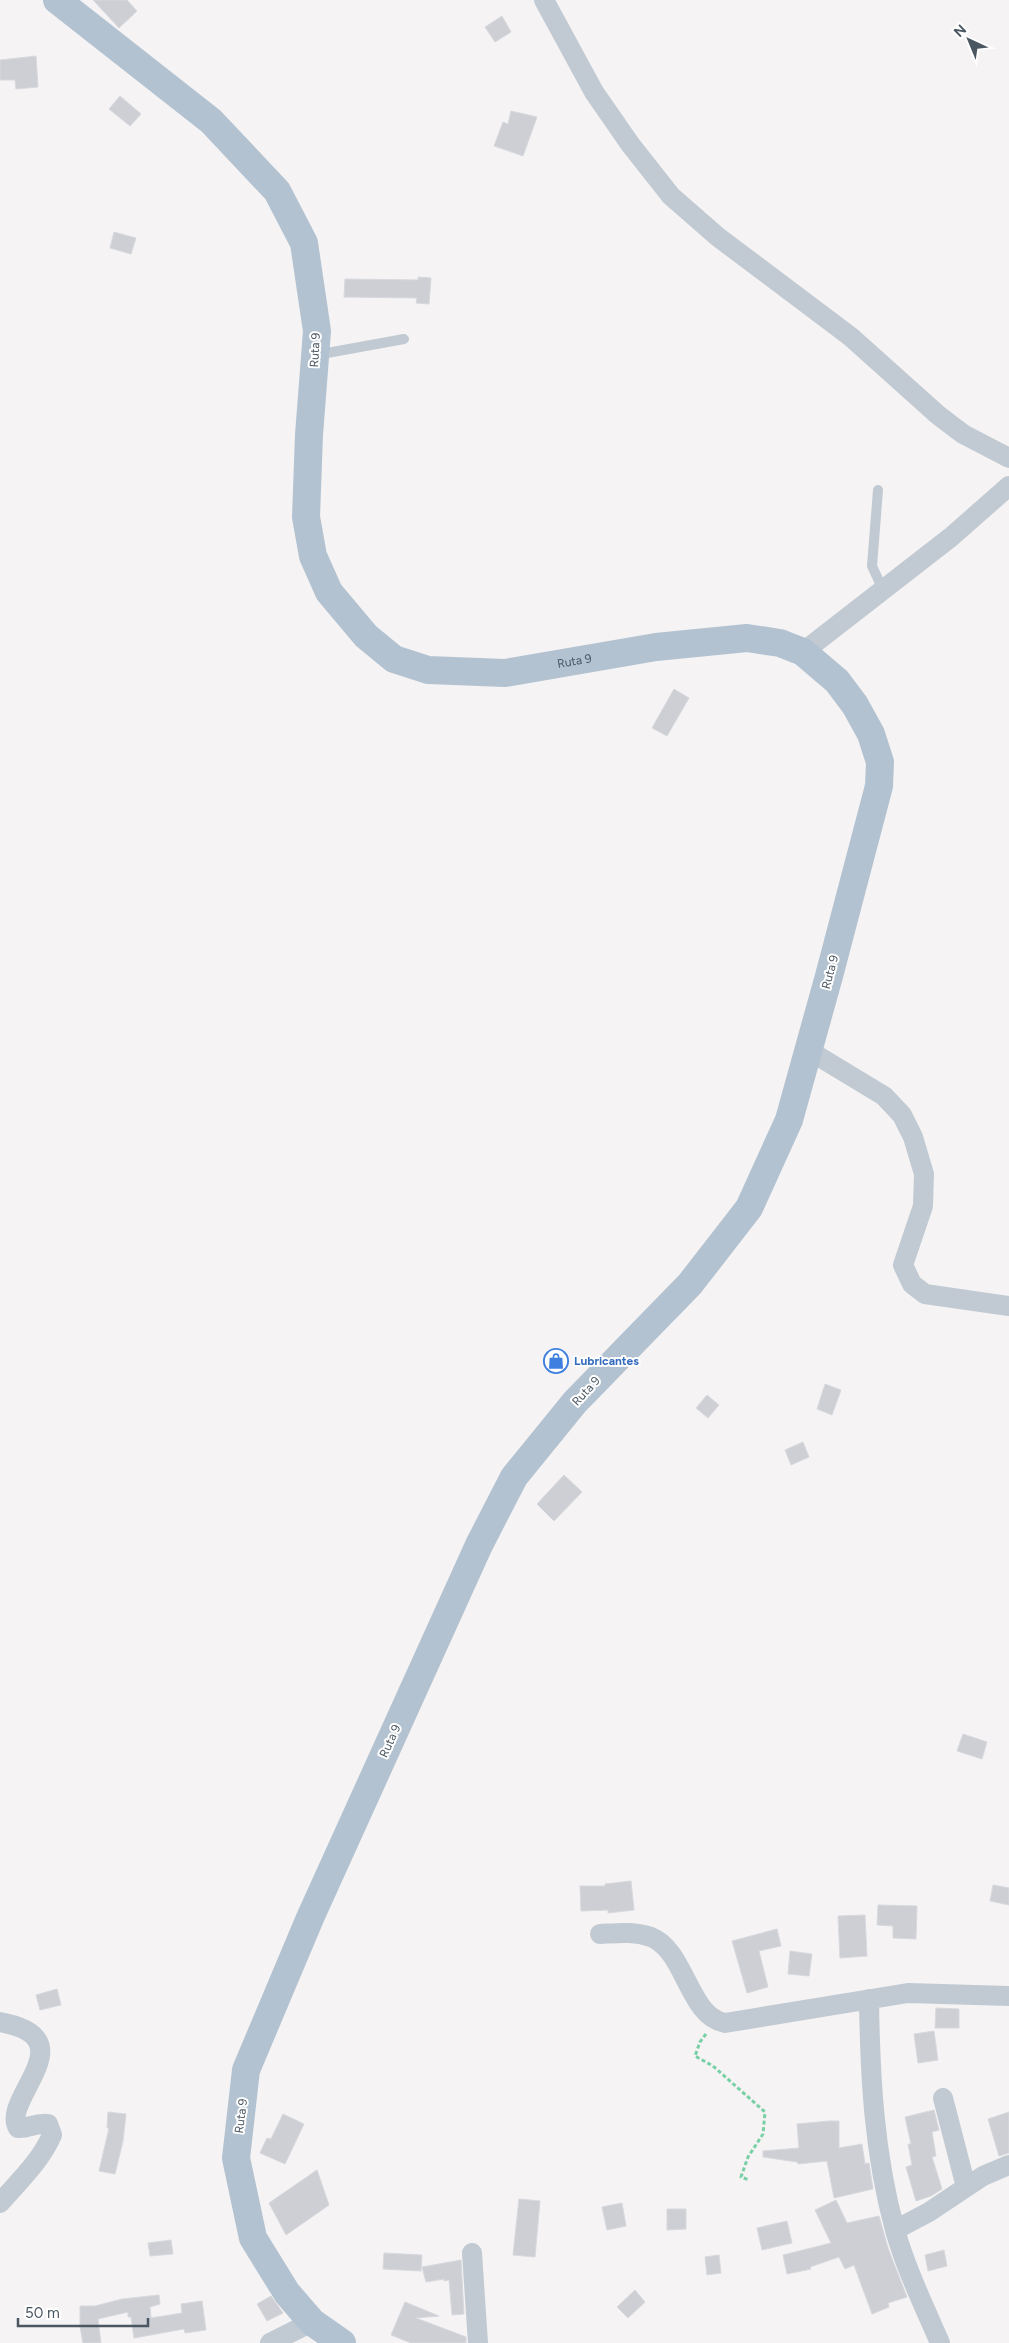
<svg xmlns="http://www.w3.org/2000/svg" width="1009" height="2343" viewBox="0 0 1009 2343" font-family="Figtree,sans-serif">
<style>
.building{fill:#cdcfd5;stroke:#d7d9de}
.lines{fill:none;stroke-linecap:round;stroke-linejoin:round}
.path{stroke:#7ad0a6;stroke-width:3;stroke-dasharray:4 2.5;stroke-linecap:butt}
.service{stroke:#c1cad2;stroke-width:10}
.minor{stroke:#c1cad2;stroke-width:20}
.primary{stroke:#b3c2d1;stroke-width:28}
.labels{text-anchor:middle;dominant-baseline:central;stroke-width:4;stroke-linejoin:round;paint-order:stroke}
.street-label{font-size:12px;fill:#4a5661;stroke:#fff}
.shop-label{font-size:12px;font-weight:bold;fill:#366cbe;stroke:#fff;text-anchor:start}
</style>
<rect width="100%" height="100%" fill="#f5f3f3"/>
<path class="building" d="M93 0H127L137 11 119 28Z
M502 16 511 32 495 42 485 27Z
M36 56 38 87 16 89 15 80H0V60Z
M120 96 141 114 130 126 109 109Z
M511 111 537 117 523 156 494 146 503 122 508 124Z
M114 232 136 238 131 254 110 248Z
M418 277 431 278 429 304 416 303 417 298 344 297 345 279 418 280Z
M674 689 689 698 667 736 652 728Z
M825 1384 841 1390 832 1415 817 1409Z
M707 1395 719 1405 708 1418 696 1408Z
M803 1442 809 1457 791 1465 785 1450Z
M564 1475 582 1492 554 1521 537 1504Z
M963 1734 987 1742 982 1759 957 1751Z
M631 1881 634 1910 608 1913V1910L581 1911 580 1886H605V1884Z
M993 1885 1009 1888V1905L990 1901Z
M878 1905 917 1906 916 1939 893 1938V1926L877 1925Z
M865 1915 867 1956 840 1958 838 1916Z
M777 1929 781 1946 759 1951 768 1987 747 1993 732 1941Z
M790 1951 812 1954 809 1976 788 1974Z
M57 1989 61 2005 40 2010 36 1995Z
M936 2008 959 2009V2028H935Z
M934 2031 938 2060 918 2063 914 2034Z
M934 2110 939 2130 932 2132 936 2156 932 2157 942 2189 931 2196 916 2201 906 2167 912 2165 908 2144H911L905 2117Z
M108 2112 126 2114 123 2141 115 2174 99 2171 109 2128H107Z
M1009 2112V2153L999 2156 988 2119Z
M283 2114 304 2124 285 2164 260 2153 267 2138 271 2139Z
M829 2121H839V2148L862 2144 865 2164 869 2163 873 2189 834 2198 827 2161 798 2164 797 2162 763 2157V2151L799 2148 797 2124Z
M317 2170 329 2205 286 2235 269 2203Z
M519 2199 540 2201 535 2257 513 2255Z
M836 2200 847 2223 879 2216 888 2248 907 2297 888 2303 889 2307 872 2314 854 2265 845 2269 839 2257 810 2267 811 2269 787 2274 783 2255 831 2243 815 2210Z
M622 2203 626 2226 607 2230 602 2207Z
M667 2209H686V2229L667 2230Z
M787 2221 792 2243 762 2250 757 2228Z
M171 2240 173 2254 150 2256 148 2243Z
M944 2250 947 2266 928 2271 925 2255Z
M384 2253 422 2255 421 2271 383 2269Z
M719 2255 721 2273 707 2275 705 2257Z
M461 2260 464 2314 452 2315 449 2280 444 2281V2279L426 2282 422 2267Z
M635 2290 645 2302 628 2318 617 2307Z
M159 2295 160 2304 150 2307 151 2318 182 2313 181 2304 202 2301 206 2330 185 2333 184 2329 134 2338 131 2317H128V2312L98 2319 101 2343H83L80 2327V2306H95L122 2299Z
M271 2296 283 2313 267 2321 257 2304Z
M405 2302 439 2316 416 2318 466 2337V2343H411L391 2335Z"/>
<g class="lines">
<path class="path" d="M706 2034 700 2042 695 2056 713 2066 765 2112 763 2134 748 2157 741 2177 749 2180"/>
<path class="service" d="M316 355 404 339
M878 490 872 566 883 590"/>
<path class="minor" d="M544 0 594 92 630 144 671 196 718 237 851 337 938 415 963 434 1009 458
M803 652 951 537 1009 486
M808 1050 884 1096 902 1115 913 1137 924 1174 923 1206 903 1265 912 1284 925 1294 1009 1306
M600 1934C618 1933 634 1931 651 1937 686 1951 688 2016 725 2023L908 1993 1009 1996
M869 1999C870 2076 874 2154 895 2230 906 2269 924 2306 940 2343
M0 2022C89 2038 0 2099 18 2128 28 2129 37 2122 48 2124L52 2135C40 2162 19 2181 0 2203
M943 2098 966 2187
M895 2230 929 2212 983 2176 1009 2165
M472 2253 478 2343
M270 2343 312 2322"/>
<path class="primary" id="s1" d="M57 0 211 121 277 191 304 243 317 331 309 435 306 517 313 556 329 592 366 636 394 659 428 670 505 673 656 647 747 638 780 643 803 652 837 681 855 705 871 734 880 762 879 786 829 976 789 1120 749 1208 690 1284 575 1402 514 1477 479 1545 310 1918 246 2070 236 2158 253 2238 287 2293 312 2322 342 2343"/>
</g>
<defs>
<symbol id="shop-ring" viewBox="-11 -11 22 22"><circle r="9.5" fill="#fff" stroke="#3f7fe0" stroke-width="1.5"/><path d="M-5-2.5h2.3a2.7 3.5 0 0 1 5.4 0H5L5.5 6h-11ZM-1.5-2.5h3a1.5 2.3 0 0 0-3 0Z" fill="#3f7fe0"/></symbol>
</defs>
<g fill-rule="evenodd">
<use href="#shop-ring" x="542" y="1347" width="28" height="28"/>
</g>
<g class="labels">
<g class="street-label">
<text transform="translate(315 350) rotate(-87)">Ruta 9</text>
<text stroke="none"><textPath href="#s1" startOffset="982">Ruta 9</textPath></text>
<text transform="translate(830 972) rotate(-75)">Ruta 9</text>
<text transform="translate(586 1391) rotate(-47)">Ruta 9</text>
<text transform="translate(390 1741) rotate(-66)">Ruta 9</text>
<text transform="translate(241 2116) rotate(-83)">Ruta 9</text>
</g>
<g class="shop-label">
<text x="574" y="1361">Lubricantes</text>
</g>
</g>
<g transform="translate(969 40) rotate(316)" stroke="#ffffff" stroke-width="4" paint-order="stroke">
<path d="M0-4L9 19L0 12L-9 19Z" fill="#4a5661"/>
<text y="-8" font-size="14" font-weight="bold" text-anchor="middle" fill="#4a5661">N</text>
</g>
<path d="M18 2318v8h130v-8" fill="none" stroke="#4a5661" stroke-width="2.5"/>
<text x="25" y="2318" font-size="15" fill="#4a5661" stroke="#ffffff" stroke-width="4" paint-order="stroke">50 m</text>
</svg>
